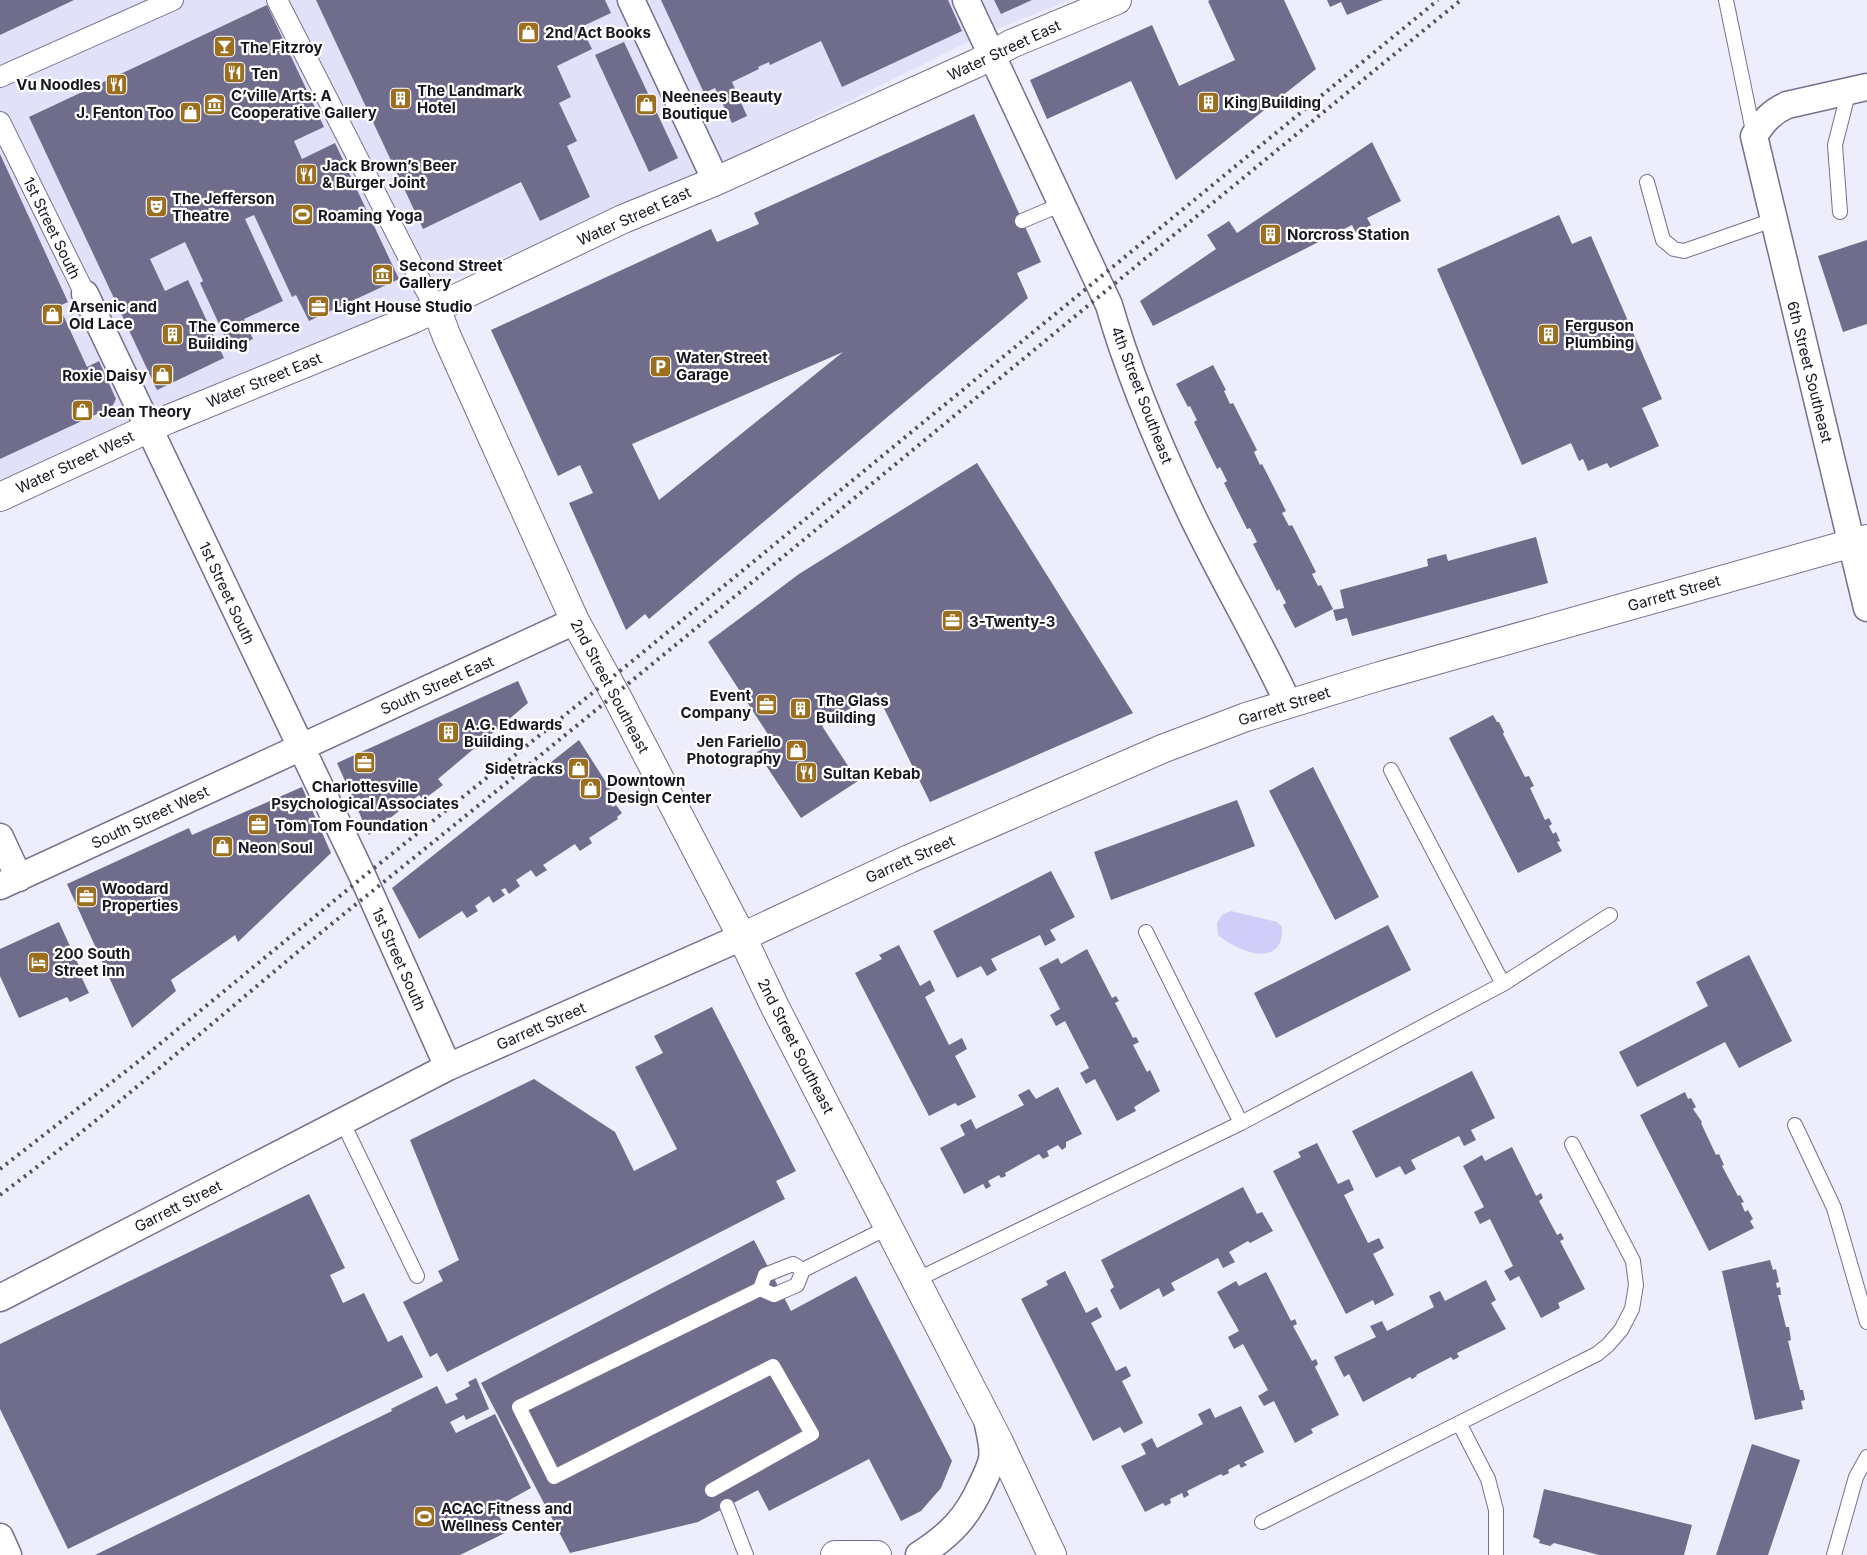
<svg xmlns="http://www.w3.org/2000/svg" width="1867" height="1555" viewBox="0 0 1867 1555" font-family="Inter,sans-serif">
<style>
.built{fill:#e2e1fa}
.green{fill:#d0cef8}
.building{fill:#6f6d8b;fill-rule:evenodd}
.lines{fill:none;stroke-linecap:round;stroke-linejoin:round}
.service-casing{stroke:#72718f;stroke-width:16}
.pedestrian-casing{stroke:#72718f;stroke-width:22}
.minor-casing{stroke:#72718f;stroke-width:29}
.tertiary-casing{stroke:#72718f;stroke-width:30}
.secondary-casing{stroke:#72718f;stroke-width:30}
.service{stroke:#fff;stroke-width:14}
.pedestrian{stroke:#fff;stroke-width:20}
.minor{stroke:#fff;stroke-width:26}
.tertiary{stroke:#fff;stroke-width:28}
.secondary{stroke:#fff;stroke-width:28}
.rail{stroke:#52525e;stroke-width:4;stroke-dasharray:2.5 5;stroke-linecap:butt}
.labels{text-anchor:middle;dominant-baseline:central;stroke-width:4.5;stroke-linejoin:round;paint-order:stroke}
.poi-label{font-size:15px;font-weight:bold;fill:#171722;stroke:#fff;text-anchor:start}
.street-label{font-size:15px;fill:#171722;stroke:#fff}
</style>
<rect width="100%" height="100%" fill="#ededfb"/>
<path class="built" d="M0 0H1070L980 36 737 157 470 272 169 419 0 497Z"/>
<path class="green" d="M1231 911 1277 922 1282 927C1282 933 1282 941 1278 946 1265 964 1231 946 1218 935L1217 923 1222 915Z"/>
<path class="building" d="M0 0H74L0 35Z
M316 0H605L611 13 581 27 592 49 557 66 571 97 559 103 577 141 567 146 590 197 540 221 521 182 423 229Z
M661 0H948L962 31 842 87 821 41 770 65 769 62 758 67 759 69 732 82 747 116 732 123 715 88 704 93Z
M994 0H1032L1001 14Z
M1210 0H1284L1316 69 1176 180 1131 81 1047 119 1030 80 1152 25 1179 86 1235 60 1208 1Z
M1327 0H1383L1347 15 1341 2 1330 7Z
M267 5 324 127 294 141 302 159 335 143 399 279 309 321 296 295 292 297 254 215 245 219 283 301 244 319 253 339 231 350 200 283 203 281 185 242 150 259 165 291 188 280 224 358 157 390 29 117Z
M624 42 678 158 649 172 595 55Z
M974 114 1041 262 1017 273 1028 298 649 619 645 614 626 630 569 503 593 493 580 465 558 476 491 330 711 229 717 242 759 224 754 213ZM843 352 659 500 632 444Z
M1372 142 1401 201 1367 218 1371 225 1356 233 1352 225 1153 326 1140 301 1216 249 1207 235 1229 221 1237 233Z
M0 154 68 302 59 306 87 367 99 361 116 399 112 407 0 459Z
M1559 215 1572 244 1591 236 1662 399 1642 408 1659 446 1610 468 1607 463 1588 471 1583 459 1579 461 1571 443 1522 465 1437 269Z
M1867 240V324L1843 332 1818 256Z
M1213 365 1226 390 1224 391 1230 404 1233 403 1257 450 1254 452 1260 465 1262 464 1286 511 1282 513 1289 526 1292 525 1316 572 1312 574 1318 586 1321 585 1333 609 1295 628 1283 605 1286 603 1279 589 1277 591 1253 544 1257 542 1250 528 1247 529 1224 483 1227 481 1220 467 1217 469 1194 422 1197 420 1190 406 1188 407 1176 384Z
M977 463 1133 713 930 802 876 692 822 726 858 781 801 818 757 752 773 742 708 642 799 574Z
M1536 537 1548 583 1352 636 1347 618 1336 621 1333 610 1344 608 1340 590 1428 566 1427 559 1446 554 1448 561Z
M518 681 528 703 438 779 443 785 423 800 419 795 369 835 337 763Z
M1493 715 1497 722H1499L1504 732 1503 734 1525 777 1529 776 1534 786 1530 788 1545 820 1549 818 1552 824 1549 826 1553 834 1556 832 1560 841 1557 842 1562 851 1518 873 1449 738Z
M579 740 618 801 611 805 613 807 616 805 622 813 617 817 618 819 589 838 592 843 580 851 575 844 543 865 547 870 536 877 531 870 516 880 520 886 509 894 505 888 501 890 505 895 493 903 489 896 475 906 478 911 467 918 462 911 419 939 392 888Z
M1313 767 1379 897 1335 920 1269 791Z
M302 787 331 853 238 942 235 935 171 980 176 991 132 1028 67 884 189 828 192 835Z
M1237 800 1255 846 1111 900 1094 852Z
M1051 871 1075 917 1050 930 1056 940 1045 946 1040 935 991 959 997 970 987 976 981 966 957 978 933 931Z
M59 922 83 975 81 976 89 993 70 1002 67 997 19 1018 0 976V949Z
M1388 925 1411 970 1276 1038 1254 993Z
M899 945 920 986 930 980 935 991 925 997 949 1045 962 1038 967 1049 955 1056 976 1097 958 1106 955 1103 929 1116 855 973 882 959 879 955Z
M1087 949 1112 998 1116 996 1119 1001 1115 1003 1133 1038 1136 1037 1139 1042 1133 1045 1147 1072 1150 1070 1160 1091 1134 1107 1136 1111 1117 1121 1095 1079 1086 1084 1080 1073 1089 1068 1065 1021 1056 1026 1050 1015 1060 1009 1039 968 1058 958 1061 964Z
M1749 955 1792 1041 1739 1068 1725 1042 1637 1087 1619 1052 1708 1006 1696 982Z
M712 1007 796 1171 776 1181 785 1199 447 1372 437 1353 430 1357 403 1302 443 1281 438 1271 459 1260 410 1140 534 1079 615 1132 634 1171 677 1149 635 1067 663 1053 654 1036Z
M1472 1071 1495 1118 1471 1130 1476 1140 1464 1146 1459 1136 1411 1160 1416 1169 1405 1175 1400 1166 1376 1178 1352 1131Z
M1058 1087 1082 1134 1066 1142V1147L1062 1150 1058 1145 1047 1151 1049 1156 1043 1159 1039 1154 1005 1173 1006 1176 1001 1178 999 1175 988 1181 991 1186 986 1189 983 1184 964 1194 940 1148 965 1135 960 1125 971 1119 976 1129 1024 1105 1018 1095 1029 1089 1036 1099Z
M1685 1092 1688 1099 1691 1098 1696 1107 1693 1109 1702 1122 1701 1123 1716 1155 1719 1154 1724 1165 1722 1166 1738 1196 1740 1195 1744 1202 1741 1203 1745 1212 1748 1210 1753 1219 1750 1221 1754 1228 1709 1251 1640 1115Z
M1317 1143 1338 1184 1349 1179 1354 1190 1344 1195 1368 1243 1379 1238 1384 1248 1373 1254 1394 1295 1375 1305 1373 1300 1346 1314 1273 1171 1301 1157 1298 1152Z
M1512 1147 1536 1196 1541 1193 1543 1198 1539 1201 1557 1235 1561 1233 1564 1239 1560 1241 1585 1289 1558 1303 1560 1308 1541 1318 1519 1276 1510 1281 1504 1271 1513 1266 1490 1219 1480 1224 1474 1212 1484 1207 1463 1166 1482 1155 1485 1161Z
M1243 1187 1257 1214 1262 1212 1273 1231 1250 1243 1248 1241 1229 1252 1235 1262 1223 1268 1218 1258 1171 1283 1175 1290 1163 1297 1159 1288 1120 1310 1110 1290 1114 1287 1101 1260Z
M309 1194 345 1268 330 1275 343 1303 364 1293 388 1342 402 1335 423 1377 68 1549 0 1409V1344Z
M754 1240 791 1311 856 1276 952 1461 941 1488 921 1511 901 1521 869 1459 769 1511 758 1490 698 1522 570 1553 481 1383Z
M1770 1260 1773 1270 1776 1269 1779 1282 1776 1283 1777 1288 1780 1287 1781 1295H1778L1786 1327H1789L1791 1340 1788 1341 1800 1390H1803L1805 1400 1801 1401 1803 1409 1755 1420 1722 1271Z
M1065 1271 1086 1313 1097 1307 1102 1317 1091 1323 1116 1371 1126 1366 1131 1376 1122 1381 1143 1423 1124 1433 1120 1427 1093 1441 1021 1299 1048 1285 1046 1281Z
M1266 1272 1291 1321 1295 1319 1297 1324 1293 1326 1312 1361 1316 1359 1318 1364 1315 1367 1339 1415 1311 1429 1313 1433 1295 1443 1274 1401 1264 1406 1258 1396 1268 1390 1243 1344 1234 1349 1228 1337 1239 1331 1217 1292 1236 1281 1239 1286Z
M1486 1280 1496 1300 1491 1303 1506 1329 1457 1353 1459 1357 1453 1360 1451 1357 1416 1375 1417 1376 1412 1379 1410 1377 1363 1402 1349 1374 1344 1377 1334 1357 1376 1337 1370 1326 1382 1321 1387 1331 1434 1307 1429 1296 1440 1291 1445 1301Z
M476 1378 489 1409 466 1420 464 1415 450 1422 456 1433 495 1414 531 1488 495 1508 507 1532 460 1555H95L392 1411 391 1409 437 1386 446 1404 458 1399 455 1394 470 1386 468 1382Z
M1241 1406 1264 1452 1244 1462 1247 1465 1241 1468 1239 1464 1228 1470 1229 1473 1223 1476 1221 1474 1187 1491 1189 1495 1184 1498 1182 1493 1170 1499 1171 1503 1165 1506 1163 1503 1145 1512 1121 1466 1146 1454 1141 1444 1152 1438 1157 1448 1203 1424 1198 1414 1210 1408 1215 1418Z
M1752 1444 1800 1460 1768 1555H1716Z
M1544 1489 1692 1525 1684 1555H1599L1554 1543 1550 1546 1539 1543 1540 1540 1533 1537Z"/>
<g class="lines">
<defs>
<path id="service" d="M1726 0 1754 136
M1647 182 1663 240 1674 249 1684 251 1773 220
M1840 212 1835 145 1849 90
M1022 221 1062 204
M1146 932 1241 1123
M1503 984 1610 915
M342 1121 417 1276
M1795 1125 1834 1208 1867 1322
M916 1280 1241 1123 1503 984 1391 770
M760 1289 774 1295 797 1285 803 1270 889 1227
M1459 1423 1488 1479 1496 1510V1555
M712 1490 812 1434 773 1366 554 1477 519 1407 760 1289 765 1275 793 1264 803 1270
M727 1506 746 1555
M1262 1522 1597 1354 1608 1345 1621 1330 1632 1309 1636 1285 1633 1261 1572 1144
M1834 1555 1856 1477 1867 1457"/>
<path id="pedestrian" d="M277 0 420 280 436 308
M0 77 173 0
M0 122 85 294"/>
<path id="minor" d="M631 0 716 181
M966 0 1109 305C1129 375 1157 441 1188 507 1219 573 1257 636 1288 703
M1867 87 1787 105C1771 112 1763 122 1754 136L1867 608
M85 294 363 877 448 1067
M0 837 19 878
M0 886 575 621
M0 1298 448 1067 742 937
M0 1537 8 1555
M919 1555C950 1535 967 1518 982 1484 986 1476 990 1468 992 1459 994 1448 990 1435 988 1424"/>
<path id="tertiary" d="M436 308 447 337 575 621 616 695 742 937 775 1007 998 1440 1052 1555
M0 497 169 419 413 319 623 219 716 181 977 63 1011 44 1117 0
M742 937 909 859 1162 749 1246 717 1380 676 1867 539"/>
<path id="secondary" d="M835 1555H877"/>
</defs>
<use href="#service" class="service-casing"/>
<use href="#pedestrian" class="pedestrian-casing"/>
<use href="#minor" class="minor-casing"/>
<use href="#tertiary" class="tertiary-casing"/>
<use href="#secondary" class="secondary-casing"/>
<use href="#service" class="service"/>
<use href="#pedestrian" class="pedestrian"/>
<use href="#minor" class="minor"/>
<use href="#tertiary" class="tertiary"/>
<use href="#secondary" class="secondary"/>
<path class="rail" d="M0 1169 139 1061 363 877 636 658 1438 0
M0 1195C124 1103 239 998 360 901 730 604 1093 299 1461 0"/>
</g>
<defs>
<symbol id="shop-square" viewBox="-11 -11 22 22"><rect x="-9" y="-9" width="18" height="18" rx="4" fill="#9b6f1e" stroke="#fff"/><path d="M-5-2.5h2.3a2.7 3.5 0 0 1 5.4 0H5L5.5 6h-11ZM-1.5-2.5h3a1.5 2.3 0 0 0-3 0Z" fill="#fff"/></symbol>
<symbol id="bar-square" viewBox="-11 -11 22 22"><rect x="-9" y="-9" width="18" height="18" rx="4" fill="#9b6f1e" stroke="#fff"/><path d="M-6-5H6L.8 .8V4.5H3.5V6h-7V4.5H-.8V.8Z" fill="#fff"/></symbol>
<symbol id="restaurant-square" viewBox="-11 -11 22 22"><rect x="-9" y="-9" width="18" height="18" rx="4" fill="#9b6f1e" stroke="#fff"/><path d="M-5-6h1v4h1v-4h1v4h1v-4h1v5L-1.5 .5V6h-2V.5L-5-1ZM5-6V6H3V1.5H1.5Q1.5-4 5-6Z" fill="#fff"/></symbol>
<symbol id="building-square" viewBox="-11 -11 22 22"><rect x="-9" y="-9" width="18" height="18" rx="4" fill="#9b6f1e" stroke="#fff"/><path d="M-4-6H4V6H1V3H-1V6H-4ZM-2.5-4.3h1.7v1.8h-1.7ZM.8-4.3h1.7v1.8H.8ZM-2.5-1h1.7V.8h-1.7ZM.8-1h1.7V.8H.8Z" fill="#fff"/></symbol>
<symbol id="museum-square" viewBox="-11 -11 22 22"><rect x="-9" y="-9" width="18" height="18" rx="4" fill="#9b6f1e" stroke="#fff"/><path d="M0-6L6-3V-2H-6V-3ZM-5-1h2V3h-2ZM-1-1h2V3h-2ZM3-1h2V3H3ZM-6 4H6V6H-6Z" fill="#fff"/></symbol>
<symbol id="theatre-square" viewBox="-11 -11 22 22"><rect x="-9" y="-9" width="18" height="18" rx="4" fill="#9b6f1e" stroke="#fff"/><path d="M-5-5.5Q0-4 5-5.5V0Q5 5 0 6Q-5 5-5 0ZM-3.3-2.5H-1v1.5H-3.3ZM1-2.5H3.3v1.5H1ZM-2.8 1Q0 5.5 2.8 1Z" fill="#fff"/></symbol>
<symbol id="stadium-square" viewBox="-11 -11 22 22"><rect x="-9" y="-9" width="18" height="18" rx="4" fill="#9b6f1e" stroke="#fff"/><path d="M0-5a6.5 5 0 1 0 0 10a6.5 5 0 1 0 0-10ZM-3.5-1.8h7v3.6h-7Z" fill="#fff"/></symbol>
<symbol id="office-square" viewBox="-11 -11 22 22"><rect x="-9" y="-9" width="18" height="18" rx="4" fill="#9b6f1e" stroke="#fff"/><path d="M-6-3h4V-5.5h4V-3h4V5H-6ZM-1-4.5V-3h2v-1.5ZM-6 0V1H6V0Z" fill="#fff"/></symbol>
<symbol id="parking-square" viewBox="-11 -11 22 22"><rect x="-9" y="-9" width="18" height="18" rx="4" fill="#9b6f1e" stroke="#fff"/><path d="M-3.5-5.5H1a3.5 3.5 0 0 1 0 7H-1V5.5H-3.5ZM-1-3.4V-.6H.8a1.4 1.4 0 0 0 0-2.8Z" fill="#fff"/></symbol>
<symbol id="hotel-square" viewBox="-11 -11 22 22"><rect x="-9" y="-9" width="18" height="18" rx="4" fill="#9b6f1e" stroke="#fff"/><path d="M-6-4.5h1.5V1H6V5H4.5V3h-9V5H-6ZM-4 0a1.8 1.8 0 1 1 3.6 0ZM.5 0V-2.5h3Q6-2.5 6 0Z" fill="#fff"/></symbol>
</defs>
<g fill-rule="evenodd">
<use href="#shop-square" x="516" y="20" width="25" height="25"/>
<use href="#bar-square" x="212" y="34" width="25" height="25"/>
<use href="#restaurant-square" x="222" y="60" width="25" height="25"/>
<use href="#restaurant-square" x="104" y="72" width="25" height="25"/>
<use href="#building-square" x="388" y="86" width="25" height="25"/>
<use href="#building-square" x="1196" y="90" width="25" height="25"/>
<use href="#museum-square" x="202" y="92" width="25" height="25"/>
<use href="#shop-square" x="634" y="92" width="25" height="25"/>
<use href="#shop-square" x="178" y="100" width="25" height="25"/>
<use href="#restaurant-square" x="294" y="162" width="25" height="25"/>
<use href="#theatre-square" x="144" y="194" width="25" height="25"/>
<use href="#stadium-square" x="290" y="202" width="25" height="25"/>
<use href="#building-square" x="1258" y="222" width="25" height="25"/>
<use href="#museum-square" x="370" y="262" width="25" height="25"/>
<use href="#office-square" x="306" y="294" width="25" height="25"/>
<use href="#shop-square" x="40" y="302" width="25" height="25"/>
<use href="#building-square" x="1536" y="322" width="25" height="25"/>
<use href="#building-square" x="160" y="322" width="25" height="25"/>
<use href="#parking-square" x="648" y="354" width="25" height="25"/>
<use href="#shop-square" x="150" y="362" width="25" height="25"/>
<use href="#shop-square" x="70" y="398" width="25" height="25"/>
<use href="#office-square" x="940" y="608" width="25" height="25"/>
<use href="#office-square" x="754" y="692" width="25" height="25"/>
<use href="#building-square" x="788" y="696" width="25" height="25"/>
<use href="#building-square" x="436" y="720" width="25" height="25"/>
<use href="#shop-square" x="784" y="738" width="25" height="25"/>
<use href="#office-square" x="352" y="750" width="25" height="25"/>
<use href="#shop-square" x="566" y="756" width="25" height="25"/>
<use href="#restaurant-square" x="794" y="760" width="25" height="25"/>
<use href="#shop-square" x="578" y="776" width="25" height="25"/>
<use href="#office-square" x="246" y="812" width="25" height="25"/>
<use href="#shop-square" x="210" y="834" width="25" height="25"/>
<use href="#office-square" x="74" y="884" width="25" height="25"/>
<use href="#hotel-square" x="26" y="950" width="25" height="25"/>
<use href="#stadium-square" x="412" y="1504" width="25" height="25"/>
</g>
<g class="labels">
<g class="poi-label">
<text x="545" y="32">2nd Act Books</text>
<text x="240" y="47">The Fitzroy</text>
<text x="251" y="73">Ten</text>
<text x="101" y="84" text-anchor="end">Vu Noodles</text>
<text x="417" y="90">The Landmark<tspan x="417" dy="17">Hotel</tspan></text>
<text x="231" y="95">C’ville Arts: A<tspan x="231" dy="17">Cooperative Gallery</tspan></text>
<text x="662" y="96">Neenees Beauty<tspan x="662" dy="17">Boutique</tspan></text>
<text x="1224" y="102">King Building</text>
<text x="174" y="112" text-anchor="end">J. Fenton Too</text>
<text x="322" y="165">Jack Brown’s Beer<tspan x="322" dy="17">&amp; Burger Joint</tspan></text>
<text x="172" y="198">The Jefferson<tspan x="172" dy="17">Theatre</tspan></text>
<text x="318" y="215">Roaming Yoga</text>
<text x="1287" y="234">Norcross Station</text>
<text x="399" y="265">Second Street<tspan x="399" dy="17">Gallery</tspan></text>
<text x="69" y="306">Arsenic and<tspan x="69" dy="17">Old Lace</tspan></text>
<text x="334" y="306">Light House Studio</text>
<text x="1565" y="325">Ferguson<tspan x="1565" dy="17">Plumbing</tspan></text>
<text x="188" y="326">The Commerce<tspan x="188" dy="17">Building</tspan></text>
<text x="676" y="357">Water Street<tspan x="676" dy="17">Garage</tspan></text>
<text x="147" y="375" text-anchor="end">Roxie Daisy</text>
<text x="99" y="411">Jean Theory</text>
<text x="969" y="621">3-Twenty-3</text>
<text x="751" y="695" text-anchor="end">Event<tspan x="751" dy="17">Company</tspan></text>
<text x="816" y="700">The Glass<tspan x="816" dy="17">Building</tspan></text>
<text x="464" y="724">A.G. Edwards<tspan x="464" dy="17">Building</tspan></text>
<text x="781" y="741" text-anchor="end">Jen Fariello<tspan x="781" dy="17">Photography</tspan></text>
<text x="563" y="768" text-anchor="end">Sidetracks</text>
<text x="823" y="773">Sultan Kebab</text>
<text x="607" y="780">Downtown<tspan x="607" dy="17">Design Center</tspan></text>
<text x="365" y="786" text-anchor="middle">Charlottesville<tspan x="365" dy="17">Psychological Associates</tspan></text>
<text x="275" y="825">Tom Tom Foundation</text>
<text x="238" y="847">Neon Soul</text>
<text x="102" y="888">Woodard<tspan x="102" dy="17">Properties</tspan></text>
<text x="54" y="953">200 South<tspan x="54" dy="17">Street Inn</tspan></text>
<text x="441" y="1508">ACAC Fitness and<tspan x="441" dy="17">Wellness Center</tspan></text>
</g>
<g class="street-label">
<text transform="translate(1004 50) rotate(-25)">Water Street East</text>
<text transform="translate(634 216) rotate(-24)">Water Street East</text>
<text transform="translate(52 228) rotate(64)">1st Street South</text>
<text transform="translate(1810 372) rotate(76)">6th Street Southeast</text>
<text transform="translate(264 380) rotate(-22)">Water Street East</text>
<text transform="translate(1142 395) rotate(69)">4th Street Southeast</text>
<text transform="translate(75 462) rotate(-25)">Water Street West</text>
<text transform="translate(227 593) rotate(65)">1st Street South</text>
<text transform="translate(1674 593) rotate(-16)">Garrett Street</text>
<text transform="translate(437 685) rotate(-24)">South Street East</text>
<text transform="translate(610 686) rotate(62)">2nd Street Southeast</text>
<text transform="translate(1284 706) rotate(-18)">Garrett Street</text>
<text transform="translate(150 817) rotate(-25)">South Street West</text>
<text transform="translate(910 859) rotate(-24)">Garrett Street</text>
<text transform="translate(399 959) rotate(66)">1st Street South</text>
<text transform="translate(541 1026) rotate(-24)">Garrett Street</text>
<text transform="translate(796 1046) rotate(63)">2nd Street Southeast</text>
<text transform="translate(178 1206) rotate(-27)">Garrett Street</text>
</g>
</g>
</svg>
